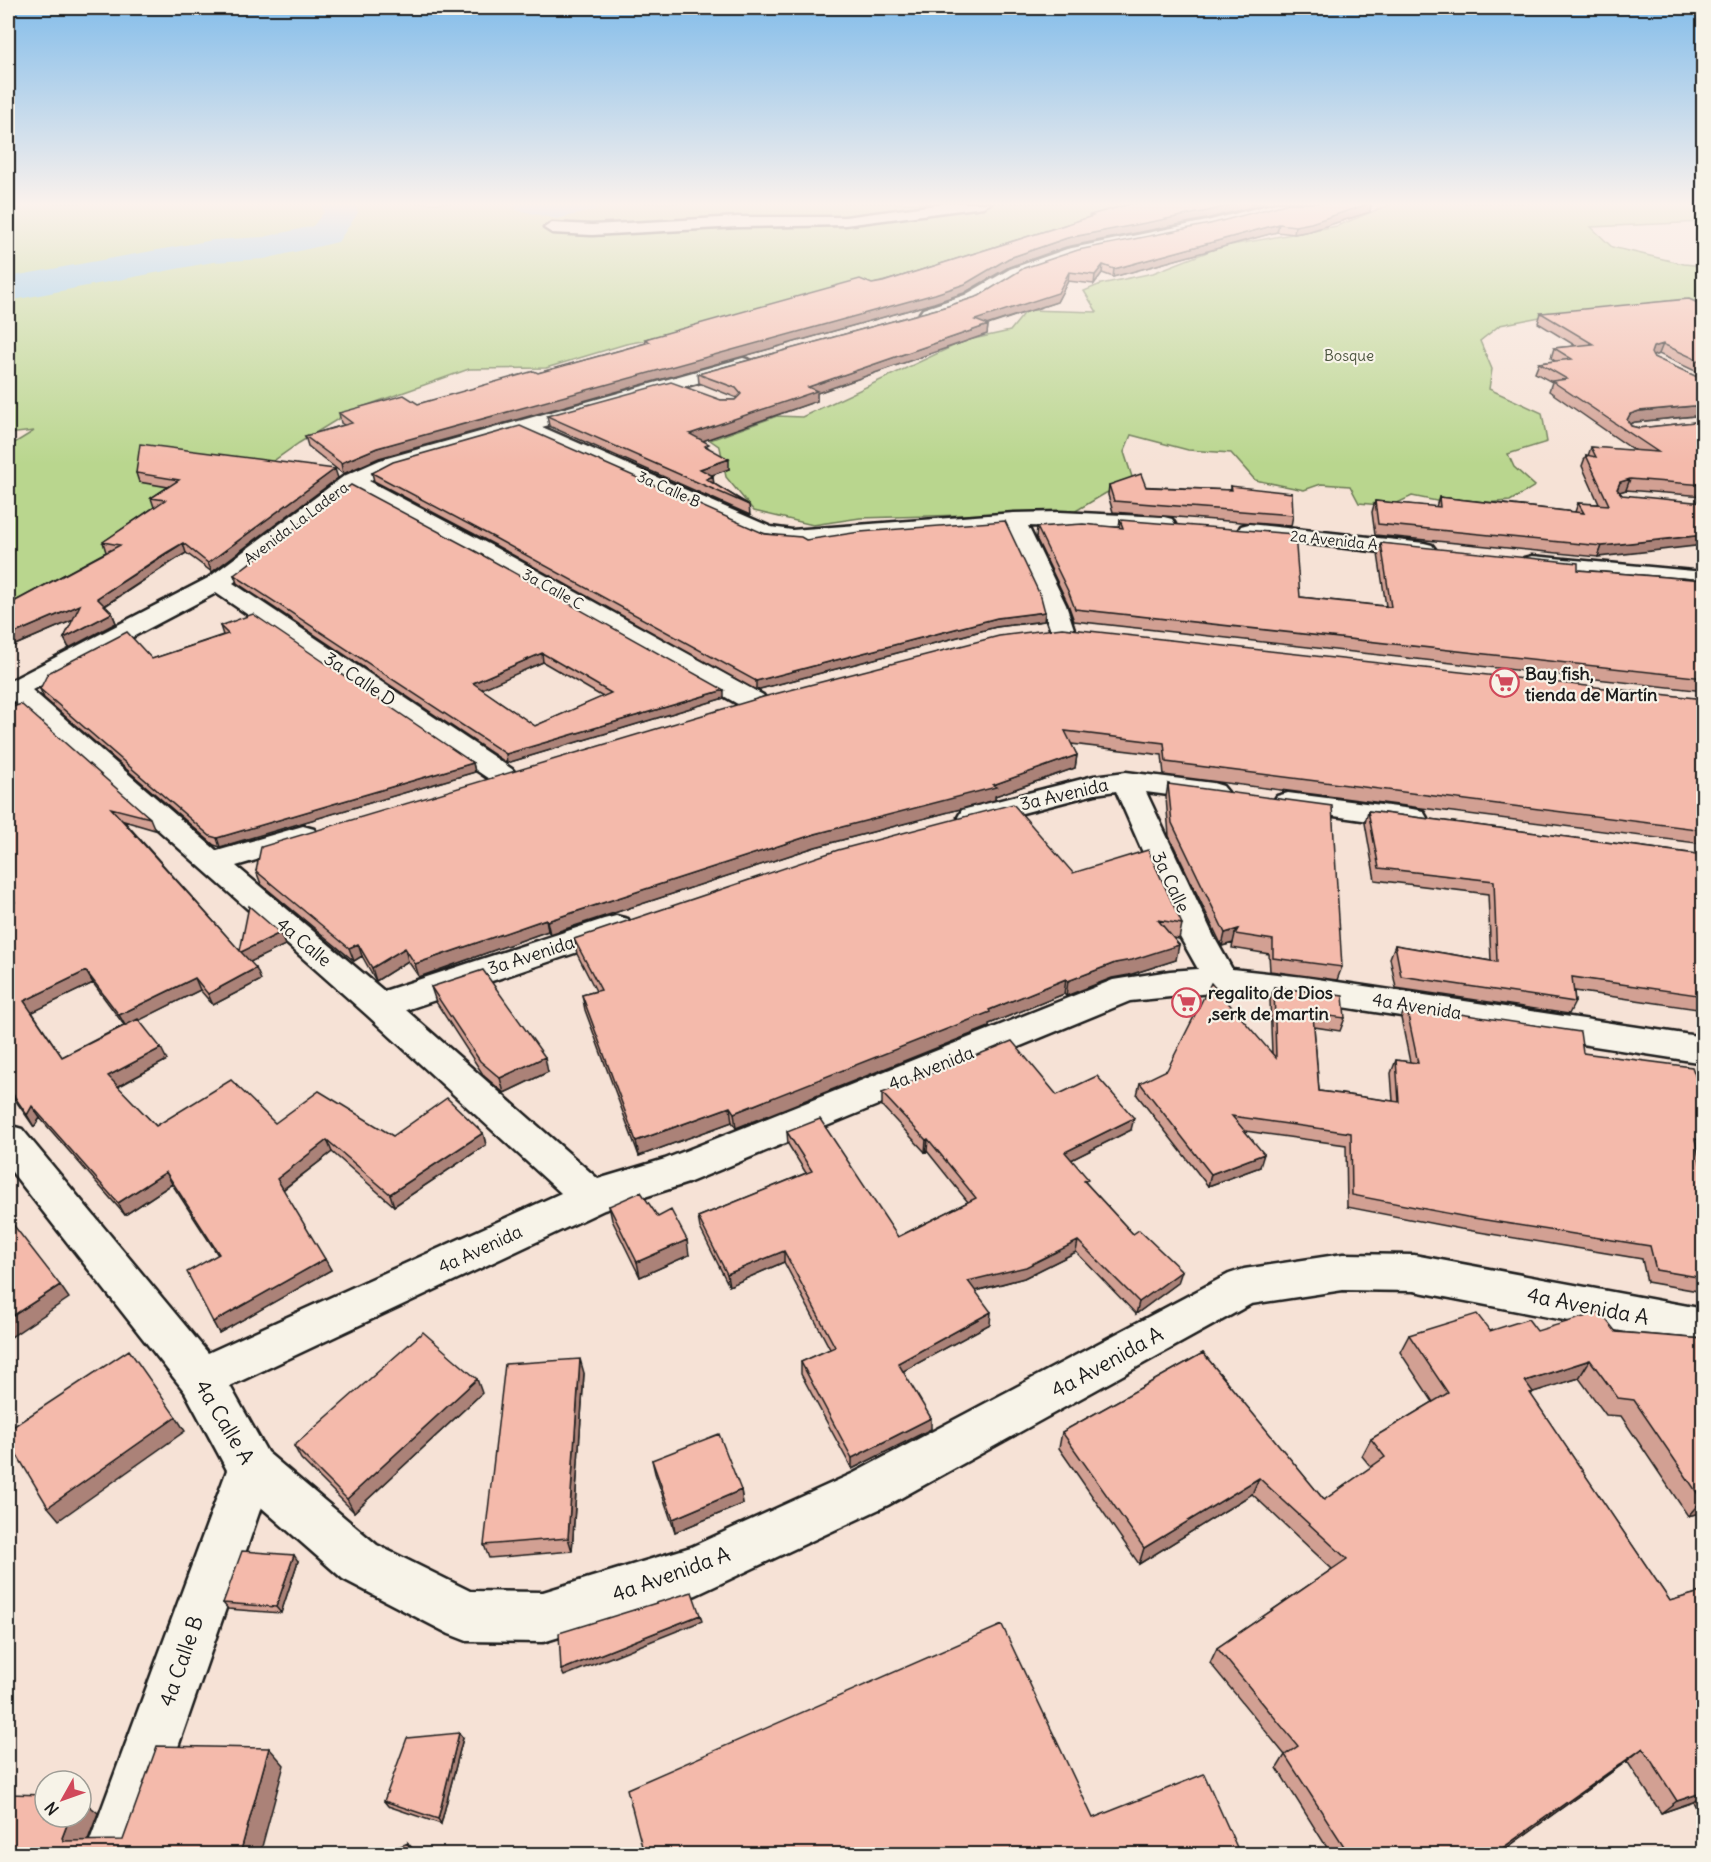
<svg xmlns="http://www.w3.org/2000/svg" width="1711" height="1862" viewBox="0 0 1711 1862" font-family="Delius,sans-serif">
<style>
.green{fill:#b9d68e;stroke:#6a7955;stroke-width:1.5}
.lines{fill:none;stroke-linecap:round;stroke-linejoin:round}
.river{fill:#8ecaee;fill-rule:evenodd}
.street-casing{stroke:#1c1c1c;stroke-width:5}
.street{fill:#f7f3e8;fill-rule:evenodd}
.wall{fill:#d2a093;stroke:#1c1c1c;stroke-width:1.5;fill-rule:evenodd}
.shaded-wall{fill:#ab8278;stroke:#1c1c1c;stroke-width:1.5}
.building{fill:#f4baab;stroke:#1c1c1c;stroke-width:1.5;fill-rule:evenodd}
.labels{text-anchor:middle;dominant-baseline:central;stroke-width:4.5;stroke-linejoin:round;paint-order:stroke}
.far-park-label{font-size:15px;fill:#4b543e;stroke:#f7f3e8}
.far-street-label{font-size:15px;fill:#1c1c1c;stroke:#f7f3e8}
.poi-label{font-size:18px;font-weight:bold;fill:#1c1c1c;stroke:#f7f3e8;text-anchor:start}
.street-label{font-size:18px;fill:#1c1c1c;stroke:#f7f3e8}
.near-street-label{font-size:21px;fill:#1c1c1c;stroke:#f7f3e8}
</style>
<rect width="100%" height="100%" fill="#f6e2d6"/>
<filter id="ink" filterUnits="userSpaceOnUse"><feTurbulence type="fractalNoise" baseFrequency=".0167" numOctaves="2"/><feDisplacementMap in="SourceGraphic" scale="12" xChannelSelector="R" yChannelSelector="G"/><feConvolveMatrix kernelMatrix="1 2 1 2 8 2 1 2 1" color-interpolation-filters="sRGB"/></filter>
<g filter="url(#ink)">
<path class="green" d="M8 203H1189L767 311 732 324 626 344 546 368 469 369 351 411 299 443 92 589 8 625V447L34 431 8 434Z
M1394 203H1703V222L1591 227 1612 247 1684 264 1703 266V302L1684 299 1550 315 1500 325 1480 341 1492 369 1489 389 1542 413 1547 442 1508 454 1514 467 1535 486 1510 501 1456 505 1412 496 1391 506 1359 503 1350 486 1321 484 1304 490 1255 480 1231 453 1188 450 1131 435 1124 452 1134 483 1106 493 1074 512 860 518 813 525 754 511 726 477 720 447 710 440 777 416 802 417 964 341 1010 331 1027 310 1097 312 1084 291 1101 284 1153 273 1220 247 1337 226Z"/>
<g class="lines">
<path class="river" d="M322 203H356L358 213 338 242 264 259 213 262 8 301V277L213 240 264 237 313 226 324 212Z
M512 203H600L595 210 557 219 517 210Z"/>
<defs>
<path id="street" d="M950 203H990L983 207 845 225 738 227 592 235 552 233 544 228 552 223 592 225 738 217H845Z
M1276 203H1300L1298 206 1208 230 1077 256 1022 275 977 303 929 318 923 317 920 313 923 309 965 295 1010 269 1067 249 1207 221Z
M743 358 750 360 752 364 750 368 542 427 771 527 792 530 1014 513 1060 512 1164 517 1172 519 1175 524 1172 529 1164 531 1028 526 1066 605 1074 629 1070 634 1061 637 1052 634 1042 605 1006 527 792 544 766 540 522 432 394 468 369 481 494 547 763 695 767 701 763 707 753 709 743 707 478 557 353 490 233 583 512 769 517 775 512 781 502 784 492 781 216 593 32 690 217 851 303 826 314 829 318 836 314 843 236 866 384 991 604 919 616 916 628 919 632 927 628 935 406 1010 598 1179 665 1159 1113 980 1170 971 1198 969 1180 937 1116 791 1095 794 973 826 962 824 958 817 962 810 1094 776 1126 772 1213 783 1223 786 1228 792 1223 798 1213 801 1146 792 1214 937 1232 969 1304 977 1704 1037V1063L1304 1001 1221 992 1130 1001 688 1183 604 1210 230 1386 267 1452 377 1545 470 1591 543 1592 691 1547 854 1473 1229 1274 1244 1269 1343 1254 1414 1255 1704 1309V1347L1414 1291 1343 1290 1251 1304 888 1505 696 1595 543 1642 467 1641 449 1634 343 1579 261 1507 141 1854H85L227 1470 185 1392 8 1167V1125L22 1129 208 1353 561 1193 367 1015 11 699 8 700V682L208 578 344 476 380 460Z
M1249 524 1424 543 1432 545 1436 550 1432 555 1424 557 1241 536 1238 531 1241 526Z
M1532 556 1704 572V586L1524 568 1520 563 1524 558Z
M1288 793 1412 809 1423 811 1427 818 1423 825 1412 827 1277 808 1273 802 1277 796Z"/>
</defs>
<use href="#street" class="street-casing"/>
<use href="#street" class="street"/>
</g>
<path class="wall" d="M1134 203H1267L1206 219 1066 247 1009 267 964 293 934 303 379 458 343 474 308 446 305 436 344 425 341 423 339 413 418 404 538 373 646 343 645 339 883 282 1090 217V215Z
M1371 203 1370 212 1310 231 1294 234 1277 232 1113 277 1102 273 1094 284 1068 281 1057 302 988 325 987 334 817 393V401L702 441 729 469 712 475 714 484 749 505 750 515 549 426 547 416 721 400H735L737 398 699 383 698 374 948 306 1210 224Z
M1704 306V375L1659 354 1652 356 1653 357 1704 380V415L1635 422 1630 423 1631 426 1639 428 1704 421V496L1626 490 1619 492 1622 495 1598 557 1375 535 1372 512 1375 501 1436 507 1439 497 1575 512 1578 503 1599 504 1582 466 1586 455 1588 456 1591 447 1635 451 1549 391 1552 382 1535 373 1539 363 1555 361 1551 358 1554 348 1576 346 1538 323 1541 313Z
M136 473 338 478 212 572 186 553 170 563 105 606 112 613 116 623 69 648 64 638 73 620 8 648V605L106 552 103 542 154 507 151 498 168 487 139 482Z
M372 473 806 540 1045 612 1044 621 996 627 756 690 495 545 374 481Z
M1109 485 1231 490V486L1293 515 1291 526 1113 512 1108 495Z
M1120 520 1300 597 1386 606 1378 554 1381 543 1578 570 1704 580V691L1074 621 1068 604 1036 538 1037 527H1119Z
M234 575 724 698 507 763 237 583ZM543 662 603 697 535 726 481 689Z
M220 626 473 763 475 772 220 847 214 845 44 698 40 689 152 659 223 635Z
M763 697 1704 699V844L1164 775 1162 755 1071 744 1077 755 1075 768 995 796V800L815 847 550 934 548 931 419 977 408 961 376 981 362 956 354 961 261 884 256 871Z
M8 709 150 818 155 830 124 821 240 951 280 933 285 945 250 962 261 980 213 1005 200 990 139 1020 167 1060 118 1087 156 1126 275 1123 393 1136 483 1133 486 1145 394 1206 332 1152 283 1190 331 1270 219 1333 213 1322 218 1255 172 1184 125 1215 40 1118 34 1127 11 1094 8 1095 13 902 8 895ZM93 983 124 1025 62 1057 32 1012Z
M1168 784 1342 967 1337 980 1270 971 1269 954 1232 948 1233 943 1222 946 1169 836 1166 797Z
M1368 811 1704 855V1010L1574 991 1575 1002 1569 1014 1396 988 1390 958 1395 945 1491 961 1488 894 1375 880 1365 823Z
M1073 873 1182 924 1179 939 1174 938 1176 960 1129 975 1112 978 1066 996 1064 994 989 1024V1027L736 1128 732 1122 639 1156 585 1010 582 995 596 991 577 954 574 939Z
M431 987 548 1072 504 1093 484 1076 436 1002Z
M1274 987 1345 1018 1340 1031 1314 1027 1319 1091 1393 1101 1391 1073 1396 1060 1410 1062 1401 1018 1406 1006 1583 1053 1704 1099V1155L1698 1154 1704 1180V1292L1647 1282 1642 1259 1461 1229 1347 1207 1346 1145 1245 1131 1260 1167 1208 1186 1137 1095 1140 1083 1272 1053 1270 1000Z
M882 1093 1057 1095 1131 1130 1071 1160 1087 1184 1178 1283 1136 1314 1076 1252 1024 1278 976 1291 990 1324 903 1371 931 1429 852 1469 801 1374V1362L830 1349 784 1262 729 1286 700 1228 698 1217 806 1173 788 1144 787 1132 898 1237 968 1202 927 1151 925 1152 882 1106Z
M609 1206 658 1217 689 1255 640 1277 612 1220Z
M1490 1331 1616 1332 1704 1339V1512L1688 1516 1621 1416 1606 1415 1579 1378 1533 1392 1531 1395 1670 1601 1704 1591V1810L1699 1812 1693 1802 1661 1813 1627 1761 1498 1854H1331L1277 1768 1285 1755 1210 1663 1217 1648 1332 1569 1252 1494 1139 1564 1059 1448 1062 1432 1203 1353 1324 1500 1371 1467 1362 1456 1371 1439 1433 1402 1400 1352 1409 1335Z
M584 1373 572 1551 489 1558 484 1545Z
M482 1393 354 1512 301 1459 294 1446Z
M652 1460 741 1490 743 1504 675 1532 655 1473Z
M298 1561 281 1613 228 1609 223 1603Z
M463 1738 441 1824 388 1806 384 1801Z"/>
<path class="shaded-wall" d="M1238 203H1267L1206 219 1066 247 1009 267 964 293 934 303 379 458 343 474 341 463 377 448 1009 258 1067 238Z
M1371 203 1370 212 1310 231 1294 234 1295 226Z
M1279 224 1277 232 1113 277 1114 269Z
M1103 265 1102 273 1094 284 1095 275Z
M1069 272 1068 281 1057 302 974 329 975 320Z
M988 325 987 334 817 393V401L691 445 690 434 808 387Z
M1663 344 1659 354 1649 357 1653 347Z
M1704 405V415L1635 422 1626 425 1623 430 1627 420 1630 414 1639 411Z
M729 459V469L701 479 700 469Z
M335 469 338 478 212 572 208 563Z
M713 476 714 487 706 479Z
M1630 479 1626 490 1616 493 1620 482Z
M1704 535V545L1598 557 1602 546Z
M183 543 186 553 170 563 101 608 97 598Z
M80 605 85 615 8 648V636Z
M1045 612 1044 621 996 627 756 690V681L997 618Z
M112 613 116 623 69 648 64 638Z
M542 653 543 662 475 692 473 683Z
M724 690V698L507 763 506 754Z
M1077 755 1075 768 995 796V800L815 847 550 934 547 921 815 834 993 785Z
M473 763 475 772 220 847 217 838Z
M546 919 548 931 419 977 415 964Z
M1238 929 1235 934 1233 943 1222 946 1225 933Z
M280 933 285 945 246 964 241 952Z
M358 944 362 956 354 961 349 948Z
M1179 945 1176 960 1129 975 1112 978 1066 996 1068 981 1115 963Z
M405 948 408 961 376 981 372 968Z
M256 968 261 980 213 1005 208 994Z
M86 971 93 983 31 1013 24 1001Z
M195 978 200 990 126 1027 119 1015Z
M1066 979 1064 994 989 1024V1027L736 1128 734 1113Z
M161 1048 167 1060 115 1088 108 1076Z
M545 1057 548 1072 504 1093 500 1078Z
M8 1088 11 1094 8 1095Z
M32 1106 40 1118 34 1127 27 1115Z
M730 1107 732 1122 639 1156 636 1141Z
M1134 1118 1131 1130 1063 1164 1065 1152Z
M483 1133 486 1145 394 1206 390 1194Z
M928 1139 927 1151 925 1152 926 1140Z
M327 1140 332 1152 282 1190 277 1179Z
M1264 1154 1260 1167 1208 1186 1211 1174Z
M166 1172 172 1184 125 1215 118 1203Z
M687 1240 689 1255 640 1277 637 1262Z
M1078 1241 1076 1252 1024 1278 967 1293 968 1281Z
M784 1251V1262L729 1286 727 1274Z
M325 1259 331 1270 219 1333 213 1322Z
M1182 1271 1178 1283 1136 1314 1139 1302Z
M60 1285 69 1298 8 1339V1319Z
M991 1312 990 1324 898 1374V1363Z
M580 1359 584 1373 572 1551 568 1538Z
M1590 1360 1579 1378 1514 1398 1525 1381Z
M477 1379 482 1393 354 1512 347 1499Z
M176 1417 185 1431 59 1520 48 1507Z
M931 1418V1429L852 1469V1458Z
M1259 1478 1252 1494 1139 1564 1144 1548Z
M741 1490 743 1504 675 1532 673 1519Z
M1702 1500H1704V1512L1688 1516Z
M294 1555 298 1561 281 1613 276 1607Z
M700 1615 702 1621 564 1676 561 1670Z
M459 1733 463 1738 441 1824 438 1819Z
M269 1748 284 1765 260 1854H240Z
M1643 1748 1627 1761 1498 1854H1494Z
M1704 1792V1794L1693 1802 1661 1813 1677 1801Z
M81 1799 98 1813 83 1853 64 1841 62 1838 70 1817H81Z
M408 1843 417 1854H410Z"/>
<path class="building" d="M1134 203H1238L1208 211 1067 238 1009 258 965 284 935 294 377 448 341 463 305 436 352 423 339 413 404 395 418 404 534 371 538 373 650 342 645 339 860 279 872 284 883 282 1093 216 1090 215Z
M1289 203H1371L1311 223 1295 226 1279 224 1114 269 1103 265 1095 275 1069 272 1058 293 975 320 988 325 808 387 817 391 690 434 709 444 705 446 729 459 700 469 713 476 706 479 749 505 547 416 671 382 721 400H735L741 394 736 388 698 374 948 306 979 296 1024 268 1078 250 1210 224Z
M1689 299 1704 306V363L1663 344 1653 347 1651 353 1653 357 1704 380V405L1639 411 1630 414 1627 420 1631 426 1639 428 1704 421V485L1630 479 1620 482 1617 489 1622 495 1704 503V535L1602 546 1378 524 1375 501 1440 507 1439 497 1584 513 1578 503 1609 505 1586 455 1596 457 1591 447 1658 452 1552 381 1567 379 1539 363 1572 359 1554 348 1593 344 1541 313Z
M520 426 765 534 801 537 806 540 860 532 1005 521 1041 597 1045 612 997 618 756 681 493 537 372 473 393 462Z
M140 444 335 469 208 563 183 543 166 553 97 598 112 613 64 638 80 605 8 636V605L120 545 103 542 165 500 151 498 179 480 136 473Z
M1141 474 1146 487 1232 490 1231 486 1292 493 1293 515 1114 501 1109 485Z
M351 485 475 551 724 690 506 754 234 575ZM542 653 611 693 535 726 473 683Z
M1120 520 1295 534 1300 597 1391 607 1381 543 1578 563V570L1704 580V678L1075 609 1069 593 1037 527 1083 524 1123 528Z
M253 614 473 763 217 838 210 836 40 689 48 673 127 632 152 659 228 634 220 626Z
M1062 628 1704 699V830L1166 762 1164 743 1065 731 1077 755 993 785 996 787 815 834 547 921 546 919 415 964 405 948 372 968 358 944 349 948 256 871 261 847 763 697 999 636Z
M21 704 150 818 111 808 240 951 249 906 280 933 241 952 256 968 208 994 195 978 119 1015 86 971 24 1001 62 1057 138 1019 161 1048 108 1076 156 1126 231 1080 275 1123 319 1091 393 1136 447 1098 483 1133 390 1194 327 1140 277 1179 325 1259 213 1322 187 1272 219 1254 166 1172 118 1203 32 1106 27 1115 8 1087V905L15 902 8 892V709Z
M1168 784 1332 806 1342 967 1273 958V940L1235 934 1238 929 1225 933 1172 823Z
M1013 804 1073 873 1148 850 1182 924 1158 920 1179 945 1132 960 1115 963 1068 981 1066 979 989 1010 990 1012 734 1113 730 1107 636 1141 582 995 601 990 574 939 838 850Z
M1368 811 1704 855V996L1572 977 1575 1002 1401 976 1395 945 1497 962 1494 881 1379 868Z
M483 970 545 1057 500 1078 480 1061 431 987Z
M1211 983 1276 1058 1274 987 1343 996 1345 1018 1313 1014 1319 1091 1399 1102 1396 1060 1418 1063 1406 1006 1580 1032 1583 1053 1692 1067 1704 1099V1141L1695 1139 1704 1180V1278L1656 1270 1650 1246 1467 1217 1352 1195 1351 1133 1232 1116 1264 1154 1211 1174 1140 1083 1167 1070Z
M1012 1041 1057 1095 1097 1076 1134 1118 1065 1152 1088 1179 1084 1181 1133 1234 1139 1230 1182 1271 1139 1302 1078 1241 1026 1267 968 1281 991 1312 898 1363 931 1418 852 1458 801 1362 835 1347 784 1251 727 1274 698 1217 812 1171 787 1132 820 1119 898 1237 976 1198 928 1139 926 1140 882 1093Z
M641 1192 658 1217 671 1210 687 1240 637 1262 609 1206Z
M8 1218 60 1285 8 1319Z
M1600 1312 1616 1332 1704 1339V1500H1702L1634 1400 1618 1398 1590 1360 1525 1381 1533 1392 1530 1393 1670 1601 1704 1591V1792L1677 1801 1643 1748 1494 1854H1349L1285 1755 1298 1746 1217 1648 1347 1559 1259 1478 1144 1548 1062 1432 1203 1353 1324 1500 1385 1457 1371 1439 1448 1393 1409 1335 1477 1314 1490 1331 1528 1319 1537 1331Z
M423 1332 477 1379 347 1499 294 1446Z
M129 1350 176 1417 48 1507 8 1440V1430Z
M580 1359 568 1538 484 1545 505 1364Z
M719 1434 741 1490 673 1519 652 1460Z
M242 1551 294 1555 276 1607 223 1603Z
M692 1592 700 1615 561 1670 559 1633Z
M1002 1625 1093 1818 1204 1774 1240 1854H644L627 1789Z
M459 1733 438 1819 384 1801 407 1738Z
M157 1746 269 1748 240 1854H8V1794L45 1795V1817H70L62 1838 64 1841 123 1840Z
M408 1843 410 1854H381Z"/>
</g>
<linearGradient id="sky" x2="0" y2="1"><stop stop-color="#84bdea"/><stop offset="0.44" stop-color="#fbf2ed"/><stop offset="1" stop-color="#fbf2ed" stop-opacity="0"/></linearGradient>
<rect width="1711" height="464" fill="url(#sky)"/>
<defs>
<symbol id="supermarket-ring" viewBox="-11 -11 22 22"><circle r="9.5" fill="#f7f3e8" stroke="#d1495b" stroke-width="1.5"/><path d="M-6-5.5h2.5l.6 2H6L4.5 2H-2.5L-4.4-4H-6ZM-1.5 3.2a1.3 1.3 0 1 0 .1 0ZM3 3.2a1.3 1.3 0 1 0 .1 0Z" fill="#d1495b"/></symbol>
</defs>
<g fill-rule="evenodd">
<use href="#supermarket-ring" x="1488" y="666" width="33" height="33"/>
<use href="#supermarket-ring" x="1170" y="986" width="33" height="33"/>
</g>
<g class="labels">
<g class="far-park-label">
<text x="1349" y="355">Bosque</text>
</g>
<g class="far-street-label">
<text transform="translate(669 489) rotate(24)">3a Calle B</text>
<text transform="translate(296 523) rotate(-37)">Avenida La Ladera</text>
<text transform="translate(1334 540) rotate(6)">2a Avenida A</text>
<text transform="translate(553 589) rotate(29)">3a Calle C</text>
</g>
<g class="poi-label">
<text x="1525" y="673">Bay fish,<tspan x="1525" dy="21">tienda de Martín</tspan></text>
<text x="1208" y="992">regalito de Dios<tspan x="1208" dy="21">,serk de martin</tspan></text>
</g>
<g class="street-label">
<text transform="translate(360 679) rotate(34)">3a Calle D</text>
<text transform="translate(1064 794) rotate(-13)">3a Avenida</text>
<text transform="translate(1171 882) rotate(65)">3a Calle</text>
<text transform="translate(304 942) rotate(40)">4a Calle</text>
<text transform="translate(531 955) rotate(-18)">3a Avenida</text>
<text transform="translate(1417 1006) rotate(9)">4a Avenida</text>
<text transform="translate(931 1068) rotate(-22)">4a Avenida</text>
<text transform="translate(480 1249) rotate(-25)">4a Avenida</text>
</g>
<g class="near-street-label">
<text transform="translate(1588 1306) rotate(11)">4a Avenida A</text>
<text transform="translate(1107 1362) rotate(-29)">4a Avenida A</text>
<text transform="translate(225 1422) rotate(59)">4a Calle A</text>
<text transform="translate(671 1574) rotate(-20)">4a Avenida A</text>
<text transform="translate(181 1661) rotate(-71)">4a Calle B</text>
</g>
</g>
<rect width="1711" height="1862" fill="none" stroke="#f7f3e8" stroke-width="30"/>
<rect x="15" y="15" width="1681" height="1832" fill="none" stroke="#1c1c1c" stroke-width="2" filter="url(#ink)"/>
<g transform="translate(63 1799) rotate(230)"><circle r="28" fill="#f7f3e8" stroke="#9f9d96" stroke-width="1.5"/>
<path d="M0-4.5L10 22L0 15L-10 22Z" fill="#d1495b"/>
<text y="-9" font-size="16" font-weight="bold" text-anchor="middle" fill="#1c1c1c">N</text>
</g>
</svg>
